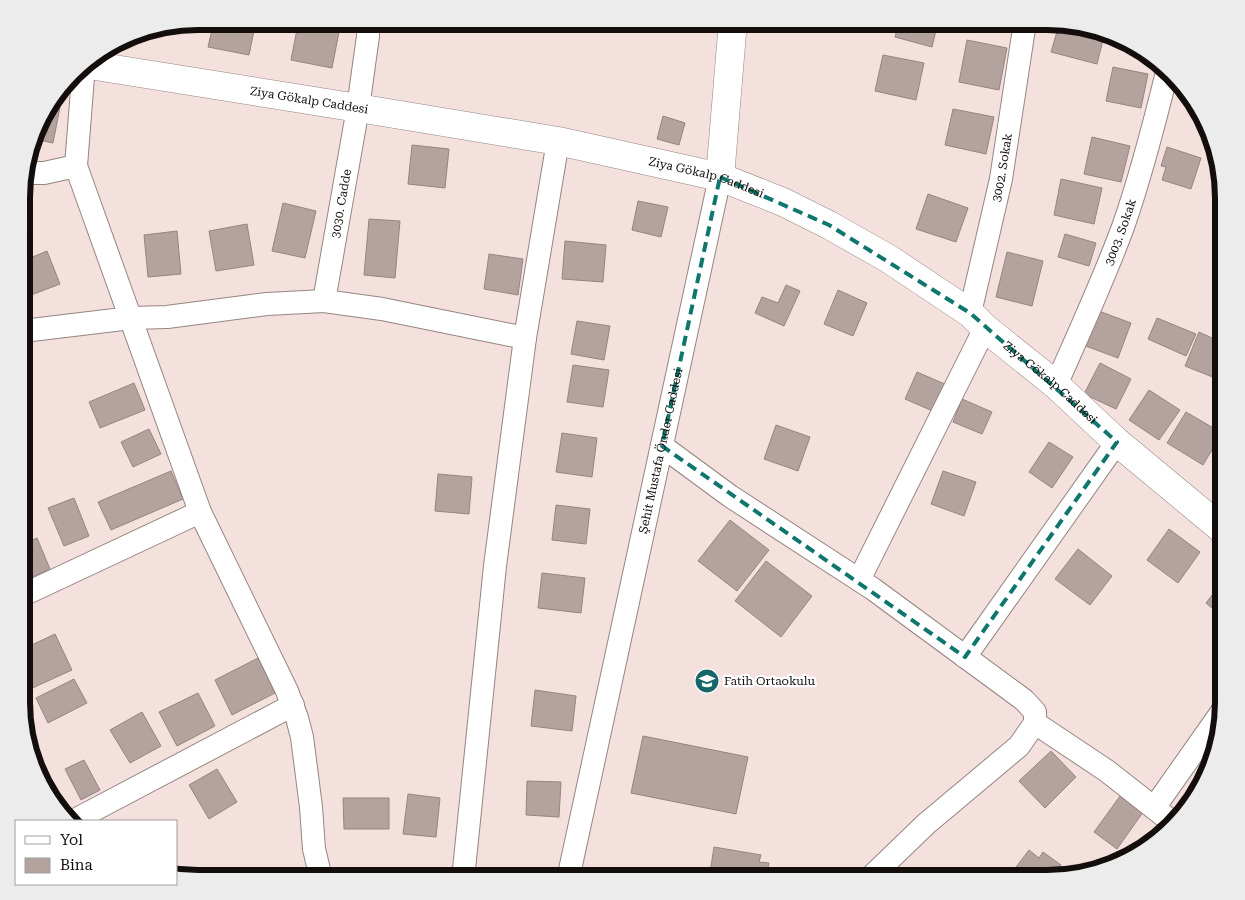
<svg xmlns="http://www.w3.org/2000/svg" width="1245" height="900" viewBox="0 0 1245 900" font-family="'Roboto Serif',serif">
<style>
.building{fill:#b4a29f;stroke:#958481}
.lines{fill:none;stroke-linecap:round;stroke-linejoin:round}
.minor-casing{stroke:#958581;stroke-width:24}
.tertiary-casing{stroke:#958581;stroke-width:29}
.minor{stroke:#fff;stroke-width:22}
.tertiary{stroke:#fff;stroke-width:28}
.marked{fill:none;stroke:#0f766e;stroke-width:4;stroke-dasharray:10 6;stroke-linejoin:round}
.labels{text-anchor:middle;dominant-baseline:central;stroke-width:4.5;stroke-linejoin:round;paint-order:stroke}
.street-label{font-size:12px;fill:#130d0c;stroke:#fff}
.poi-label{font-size:12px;fill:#130d0c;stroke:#fff;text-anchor:start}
.rim{fill:none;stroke:#130d0c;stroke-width:6}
</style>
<rect width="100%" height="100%" fill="#f4e1dd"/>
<path class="building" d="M214 21H256L249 55 208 47Z
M899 22H938L932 47 895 37Z
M298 24 339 32 332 68 291 60Z
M1059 25 1104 36 1097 64 1051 52Z
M967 40 1007 48 999 90 959 82Z
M883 55 924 63 916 100 875 91Z
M1113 67 1148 74 1141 108 1106 101Z
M58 96 62 97 53 143 34 139 40 120Z
M953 109 994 117 986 154 945 145Z
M663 116 685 123 679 145 657 139Z
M1092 137 1130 146 1121 182 1084 174Z
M412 145 449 149 445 188 408 184Z
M1167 147 1201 158 1191 189 1162 180 1166 167 1161 166Z
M1061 179 1102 188 1094 224 1054 215Z
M928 194 968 208 956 242 916 229Z
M638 201 668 207 661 237 632 230Z
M283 203 316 211 305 258 272 251Z
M369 219 400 221 395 278 364 275Z
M247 224 254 265 216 271 209 231Z
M177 231 181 274 148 277 144 235Z
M1065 234 1096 243 1089 266 1058 257Z
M565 241 606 245 603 282 562 279Z
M47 251 60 284 26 297 23 289V261Z
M1007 252 1043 261 1032 306 996 297Z
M489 254 523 259 518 295 484 289Z
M786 285 800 291 784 326 755 313 762 297 778 303Z
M838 290 867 303 853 336 824 324Z
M1096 310 1131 323 1118 358 1083 345Z
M1157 318 1196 334 1186 356 1148 339Z
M577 321 610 326 604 360 571 354Z
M1199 332 1223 343V373L1220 380 1185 366Z
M1100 363 1131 379 1116 409 1084 394Z
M573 365 609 370 603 407 567 402Z
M917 372 947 385 935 412 905 399Z
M134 383 145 410 100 428 89 402Z
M1149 390 1180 410 1159 440 1129 420Z
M962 399 992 412 982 434 953 422Z
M1186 412 1222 433 1203 465 1167 443Z
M776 425 810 437 798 471 764 459Z
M149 429 161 454 133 467 121 442Z
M562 433 597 438 592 477 556 472Z
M1049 442 1073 457 1052 488 1029 472Z
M171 471 183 499 111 530 98 502Z
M943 471 976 482 964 516 931 504Z
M438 474 472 477 469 514 435 511Z
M74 498 89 536 64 546 48 508Z
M556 505 590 509 586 544 552 540Z
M730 520 769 550 737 591 698 561Z
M1169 529 1200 552 1178 583 1147 560Z
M37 538 50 569 23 581V544Z
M1078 549 1112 576 1090 605 1055 579Z
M766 561 812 596 781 637 735 601Z
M542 573 585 578 581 613 538 608Z
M1223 581V617L1206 603Z
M55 634 72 670 28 690 23 677V649Z
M258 658 275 693 232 715 215 680Z
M74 679 87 703 48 723 36 698Z
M535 690 576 696 572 731 531 726Z
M198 693 215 726 177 746 159 712Z
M142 712 161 746 130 763 110 730Z
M643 736 748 757 736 814 631 793Z
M1051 751 1076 777 1045 808 1019 781Z
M84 760 100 790 81 800 65 769Z
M217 769 237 802 209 819 189 785Z
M527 781 561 782 559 817 526 815Z
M1123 792 1146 808 1117 849 1094 832Z
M408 794 440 798 436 837 403 834Z
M343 798H389V829H344Z
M714 847 761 855 759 862 769 863 766 879H709Z
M1029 850 1039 858 1043 852 1061 865 1051 878 1007 879Z"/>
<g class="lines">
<defs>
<g id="minor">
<path d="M84 64 76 166 200 512 287 691 297 718 302 737 311 807 314 849 321 878"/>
<path d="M23 173H44L76 166"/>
<path id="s1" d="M324 301 358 108 368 36V21"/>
<path id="s2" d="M970 313 1001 179 1025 22"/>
<path d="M23 331 131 318 167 317 267 304 324 301 382 309 525 338"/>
<path id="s3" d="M1056 385C1079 333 1103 281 1123 227 1141 176 1154 125 1167 72"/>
<path d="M662 446 730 496 873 589 1024 700 1035 712V723L1019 746 926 824 869 879"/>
<path d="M859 580 985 328"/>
<path d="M23 595 200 512"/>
<path d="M965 657 1117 442"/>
<path d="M1035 723 1107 771 1172 822"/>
<path d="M1154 808 1223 710"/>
<path d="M73 821 293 705"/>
<path d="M463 879 495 566 525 338 558 141"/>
<path id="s4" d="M568 879 720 177"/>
</g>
<g id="tertiary">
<path id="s5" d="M83 64 358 108 558 141 720 177 783 202 829 225 889 259 970 313 985 328 1056 385 1117 442 1223 530"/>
<path d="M720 177 733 21"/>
</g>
</defs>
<use href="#minor" class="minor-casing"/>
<use href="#tertiary" class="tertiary-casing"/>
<use href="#minor" class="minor"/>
<use href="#tertiary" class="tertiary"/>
</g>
<path class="marked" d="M720 177 829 225 970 313 1117 442 965 657 662 446Z"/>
<defs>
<symbol id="school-disc" viewBox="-11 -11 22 22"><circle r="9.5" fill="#16656b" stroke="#fff"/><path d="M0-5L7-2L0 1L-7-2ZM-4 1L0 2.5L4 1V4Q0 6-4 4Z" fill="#fff"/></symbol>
</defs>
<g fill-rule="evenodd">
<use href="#school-disc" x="693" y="667" width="28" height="28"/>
</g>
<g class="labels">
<g class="street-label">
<text stroke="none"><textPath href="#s5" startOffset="229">Ziya Gökalp Caddesi</textPath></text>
<text stroke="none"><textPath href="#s2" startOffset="149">3002. Sokak</textPath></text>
<text stroke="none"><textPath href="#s5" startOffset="634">Ziya Gökalp Caddesi</textPath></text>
<text stroke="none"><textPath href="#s1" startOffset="99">3030. Cadde</textPath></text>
<text stroke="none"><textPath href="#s3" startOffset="166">3003. Sokak</textPath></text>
<text stroke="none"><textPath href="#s5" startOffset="1039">Ziya Gökalp Caddesi</textPath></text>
<text stroke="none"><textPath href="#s4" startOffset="438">Şehit Mustafa Önder Caddesi</textPath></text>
</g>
<g class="poi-label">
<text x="724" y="681">Fatih Ortaokulu</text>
</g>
</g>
<path d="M0 0H1245V900H0ZM198 30H1047A168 168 0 0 1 1215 198V702A168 168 0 0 1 1047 870H198A168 168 0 0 1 30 702V198A168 168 0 0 1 198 30Z" fill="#ececec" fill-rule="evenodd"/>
<path class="rim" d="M198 30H1047A168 168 0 0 1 1215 198V702A168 168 0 0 1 1047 870H198A168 168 0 0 1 30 702V198A168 168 0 0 1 198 30Z"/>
<rect x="15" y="820" width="162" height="65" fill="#ffffff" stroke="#a19e9e"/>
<rect x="25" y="836" width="25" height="8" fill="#ffffff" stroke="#a19e9e"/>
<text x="60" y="845" font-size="15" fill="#130d0c">Yol</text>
<rect x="25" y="858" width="25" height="15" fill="#b4a29f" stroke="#a19e9e"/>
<text x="60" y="870" font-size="15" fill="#130d0c">Bina</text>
</svg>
